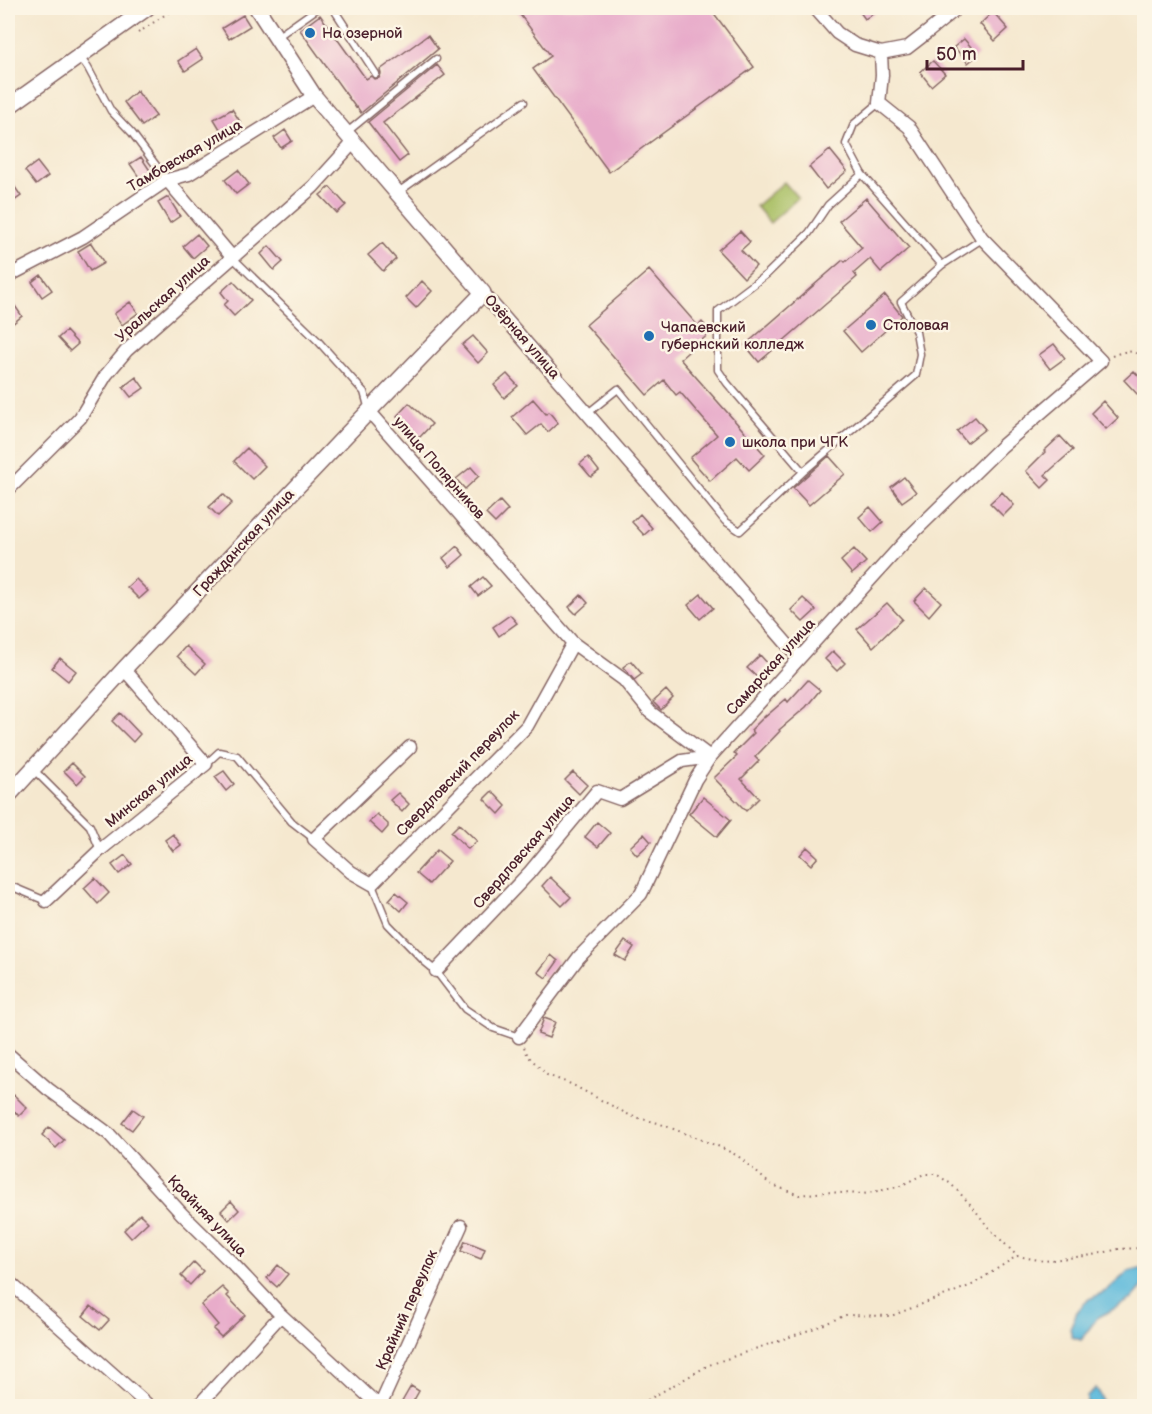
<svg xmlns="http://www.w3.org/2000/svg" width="1152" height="1414" viewBox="0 0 1152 1414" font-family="'Balsamiq Sans',sans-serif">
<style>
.green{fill:#a9bf65;stroke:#7a6f48;stroke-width:1.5}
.water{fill:#5dbadb;stroke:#546c83;stroke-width:1.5}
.building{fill:#e8acca}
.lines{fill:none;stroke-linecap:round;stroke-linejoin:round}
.service-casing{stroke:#866564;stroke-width:9}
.minor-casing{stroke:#866564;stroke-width:15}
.tertiary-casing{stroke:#866564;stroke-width:18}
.path{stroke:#866564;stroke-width:2;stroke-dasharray:1.5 4.5;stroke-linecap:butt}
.service{stroke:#fff;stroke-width:6}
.minor{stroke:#fff;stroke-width:12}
.tertiary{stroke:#fff;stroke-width:15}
.poi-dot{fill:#1f6fb2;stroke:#fcf5e5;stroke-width:2}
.labels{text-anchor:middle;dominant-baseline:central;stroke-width:5;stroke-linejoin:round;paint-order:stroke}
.poi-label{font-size:15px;fill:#4a1f2b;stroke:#fcf5e5;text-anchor:start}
.street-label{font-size:15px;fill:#4a1f2b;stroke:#fcf5e5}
</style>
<rect width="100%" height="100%" fill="#fcf5e5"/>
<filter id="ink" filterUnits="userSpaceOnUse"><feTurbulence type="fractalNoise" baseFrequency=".0167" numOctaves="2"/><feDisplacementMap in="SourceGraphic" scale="12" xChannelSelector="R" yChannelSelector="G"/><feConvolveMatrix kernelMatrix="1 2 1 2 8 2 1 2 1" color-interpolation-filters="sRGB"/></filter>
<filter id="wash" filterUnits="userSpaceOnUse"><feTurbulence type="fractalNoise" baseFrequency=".008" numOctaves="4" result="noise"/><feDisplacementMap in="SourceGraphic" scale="24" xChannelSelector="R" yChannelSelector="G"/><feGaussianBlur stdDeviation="1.35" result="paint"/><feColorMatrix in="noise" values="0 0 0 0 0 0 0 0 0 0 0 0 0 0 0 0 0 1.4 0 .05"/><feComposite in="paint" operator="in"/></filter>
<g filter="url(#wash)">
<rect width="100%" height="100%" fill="#f5e8cf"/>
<path class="green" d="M784 182 798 198 770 223 756 206Z"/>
<path class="water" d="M1144 1267V1285L1132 1299 1097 1318 1081 1340 1072 1337 1070 1328 1077 1312 1087 1300 1106 1291 1129 1271Z
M1096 1388 1100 1394 1104 1406H1087V1396Z"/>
<g id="blocks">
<path class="building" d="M515 8H710L754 67 609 172 533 69 551 56Z
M857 8H882L865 19Z
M993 12 1008 29 995 41 980 24Z
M243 15 250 26 229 39 222 28Z
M320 15 366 79 371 76 374 79 379 78 381 74 380 70 428 35 438 49 361 113 357 107 356 108 300 30Z
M964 39 978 55 968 63 954 47Z
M196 49 203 59 185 71 178 61Z
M933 61 945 74 931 86 920 72Z
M437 65 445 75 383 123 408 155 399 162 368 122Z
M137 91 156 116 142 126 124 102Z
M232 109 241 123 223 134 214 119Z
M285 130 292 141 281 148 274 138Z
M830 150 847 171 826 189 809 167Z
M141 157 153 175 143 183 130 164Z
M37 162 48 176 36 185 25 171Z
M238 170 249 184 236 194 225 180Z
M8 177 21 196 8 205Z
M330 187 346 205 337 213 320 195Z
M168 197 180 216 170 223 158 203Z
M866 198 909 248 881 272 870 259 854 273 857 277 759 362 745 345 843 260 845 262 862 248 839 221Z
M740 231 750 242 741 250 756 266 744 278 718 250Z
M197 234 207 246 193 258 183 246Z
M91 243 104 263 90 271 78 251Z
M382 243 396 259 383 271 368 255Z
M269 246 283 262 274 270 261 254Z
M649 270 698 326 702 322 711 332 680 359 765 455 749 470 737 457 710 481 690 458 717 435 680 392 676 395 664 380 647 395 586 325Z
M41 275 52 290 42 297 32 282Z
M233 281 251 300 234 316 224 305 228 301 221 292Z
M422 281 432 291 416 308 406 298Z
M885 295 902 316 861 352 843 331Z
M130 302 138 313 122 325 114 314Z
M15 306 22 316 12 324 8 317V311Z
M66 331 78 344 70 351 58 338Z
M473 336 488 353 478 363 462 345Z
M1054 344 1065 358 1050 369 1039 355Z
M1134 371 1144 382V389L1138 395 1124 380Z
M507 374 518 386 504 398 494 385Z
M136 377 144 388 131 397 123 387Z
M533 399 546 414 549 412 558 423 548 432 541 424 527 435 512 417Z
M1103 401 1118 418 1106 429 1091 413Z
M409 403 432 424 419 438 397 416Z
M975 417 985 429 967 443 957 431Z
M1060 436 1073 450 1045 475 1050 480 1042 488 1026 471 1045 452 1044 451Z
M247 448 265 466 252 479 234 461Z
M829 456 845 474 809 505 793 488Z
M588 457 599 471 591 477 580 464Z
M471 467 479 476 465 489 456 479Z
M904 477 916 492 902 502 891 487Z
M1002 492 1014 505 1003 516 990 503Z
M223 494 232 503 218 516 209 507Z
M500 501 508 510 495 523 486 514Z
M870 507 883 522 872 532 859 517Z
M640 514 652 528 644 535 632 522Z
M457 546 464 555 450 567 443 558Z
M854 549 866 562 852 574 841 561Z
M483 577 491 586 478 596 471 587Z
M136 579 148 591 139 599 127 587Z
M926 588 941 602 929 616 914 601Z
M701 594 713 608 700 619 688 605Z
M581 595 588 603 576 614 569 607Z
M803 598 816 610 803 622 791 610Z
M887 603 902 619 873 647 857 629Z
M510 615 517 623 499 636 493 627Z
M186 646 205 664 196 674 177 656Z
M833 651 845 663 837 671 825 659Z
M760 655 769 665 757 677 747 668Z
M60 658 76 671 68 681 52 668Z
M631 661 642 674 634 680 623 667Z
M808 680 820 690 806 707 779 730 780 731 755 757 759 761 741 779 759 798 746 811 714 778 737 756 734 753 754 733 751 730 765 716V717L786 699 788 702Z
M666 690 673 698 661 710 653 702Z
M120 713 140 734 133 742 112 721Z
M72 763 85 776 77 784 64 771Z
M224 771 234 784 226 791 215 777Z
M573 772 587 785 579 794 565 780Z
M492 791 506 806 499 814 484 799Z
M398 793 409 804 402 812 390 800Z
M703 797 731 820 717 837 689 814Z
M377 814 388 824V827L382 834 369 822Z
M597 822 610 833 598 847 585 837Z
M459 824 477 841 468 849 451 832Z
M173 834 181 845 173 851 165 840Z
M644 834 651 842 637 855 630 847Z
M807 847 818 857 811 865 800 855Z
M437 850 450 861 429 884 416 873Z
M125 855 132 864 119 874 112 865Z
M550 877 571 897 562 906 542 886Z
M95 878 109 893 98 904 84 888Z
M396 892 408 902 401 911 389 900Z
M625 941 634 947 625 961 615 955Z
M551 955 558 961 546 978 538 972Z
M544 1018 555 1022 549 1038 538 1034Z
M14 1095 27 1108 19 1116 8 1105V1102Z
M133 1109 143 1116 132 1130 122 1123Z
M49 1127 64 1140 56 1148 42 1135Z
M231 1201 239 1210 229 1220 221 1211Z
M140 1214 148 1222 131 1238 124 1230Z
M465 1241 485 1249 481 1259 461 1251Z
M194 1262 203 1271 190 1285 181 1276Z
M278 1265 288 1274 277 1287 267 1278Z
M222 1287 229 1294 227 1296 245 1315 221 1337 213 1329 218 1325 201 1305Z
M91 1306 109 1320 100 1330 83 1316Z
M411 1386 419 1391 410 1407H399Z"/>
</g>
</g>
<g filter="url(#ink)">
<use href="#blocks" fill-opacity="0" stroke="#866564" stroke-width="1.5"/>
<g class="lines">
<defs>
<path id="service" d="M333 8 376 74
M277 37 318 8
M79 55 88 68 111 111 132 133 167 180
M346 133 436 59
M862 174 942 265
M397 193 524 102
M232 257 318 341 364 392 369 410
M588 413 618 389 725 521 740 531 803 472 916 375 920 354 916 332 901 302 942 265 982 239
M803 472 727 383 718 370V311L767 274 809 233 828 205 862 174 846 144 854 124 879 103
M206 764 219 752 237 756 292 822 314 839
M34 770 90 826 100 850
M8 885 46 901
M372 885 388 924 425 962 436 971 465 1009 493 1028 519 1037"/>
<path id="minor" d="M881 53 907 48 929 31 957 8
M167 180 232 257
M8 276 83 237 167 180 189 174 314 96
M483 293 799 658
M369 411 573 643 624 680 650 712 710 757
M8 490 80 418 106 375 127 350 313 187 353 143
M410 747 314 839 351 872 372 884 527 726 573 643
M46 901 100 850 206 764 124 669
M436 971 529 873 597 791 620 799 682 761 710 757
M519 1037 579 957 641 894 695 780 710 757 908 538 1002 446 1101 361 982 238 909 127 879 103 882 75 881 53 855 45 837 33 815 8
M8 1054 48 1089 109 1134 182 1214 234 1265 281 1315 379 1406
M8 1281 149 1406
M198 1406 281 1315
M380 1406 461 1226"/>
<path id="tertiary" d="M8 107 147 8
M8 796 124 669 369 411 483 293 314 96 257 8"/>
</defs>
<use href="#service" class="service-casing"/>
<use href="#minor" class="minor-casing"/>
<use href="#tertiary" class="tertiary-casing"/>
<path class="path" d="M138 33 175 8
M8 125 13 121
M1112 356C1127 350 1132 349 1144 359
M524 1047 528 1056 547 1075 571 1084 631 1116 658 1123 720 1147 738 1156 770 1184 799 1195 825 1192 863 1194 898 1187 924 1174H936L951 1184 972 1206 988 1227 1017 1256
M637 1406 709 1365 815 1328 846 1315 891 1316 972 1285 1017 1256 1044 1261 1093 1255 1119 1249 1144 1248"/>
<use href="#service" class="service"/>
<use href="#minor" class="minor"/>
<use href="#tertiary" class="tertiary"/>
</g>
</g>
<g class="poi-dot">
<circle cx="310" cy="33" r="6"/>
<circle cx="871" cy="325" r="6"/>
<circle cx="649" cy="336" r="6"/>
<circle cx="730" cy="442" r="6"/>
</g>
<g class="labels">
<g class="poi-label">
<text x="322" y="33">На озерной</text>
<text x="883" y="325">Столовая</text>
<text x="661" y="327">Чапаевский<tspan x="661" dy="17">губернский колледж</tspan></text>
<text x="742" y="442">школа при ЧГК</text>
</g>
<g class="street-label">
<text transform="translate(185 156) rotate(-30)">Тамбовская улица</text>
<text transform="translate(163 299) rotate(-42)">Уральская улица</text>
<text transform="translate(522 337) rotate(49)">Озёрная улица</text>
<text transform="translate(439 468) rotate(49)">улица Полярников</text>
<text transform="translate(244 543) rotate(-47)">Гражданская улица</text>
<text transform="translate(771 667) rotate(-48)">Самарская улица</text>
<text transform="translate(458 773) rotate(-46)">Свердловский переулок</text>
<text transform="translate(149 791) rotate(-39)">Минская улица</text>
<text transform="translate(524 852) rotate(-49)">Свердловская улица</text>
<text transform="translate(207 1216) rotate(46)">Крайняя улица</text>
<text transform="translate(407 1310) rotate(-66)">Крайний переулок</text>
</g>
</g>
<rect width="1152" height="1414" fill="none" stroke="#fcf5e5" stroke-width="30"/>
<path d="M927 60v9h96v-9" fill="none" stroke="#4a1f2b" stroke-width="3"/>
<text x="936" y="60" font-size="18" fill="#4a1f2b" stroke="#fcf5e5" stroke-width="4.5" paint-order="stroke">50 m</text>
</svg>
